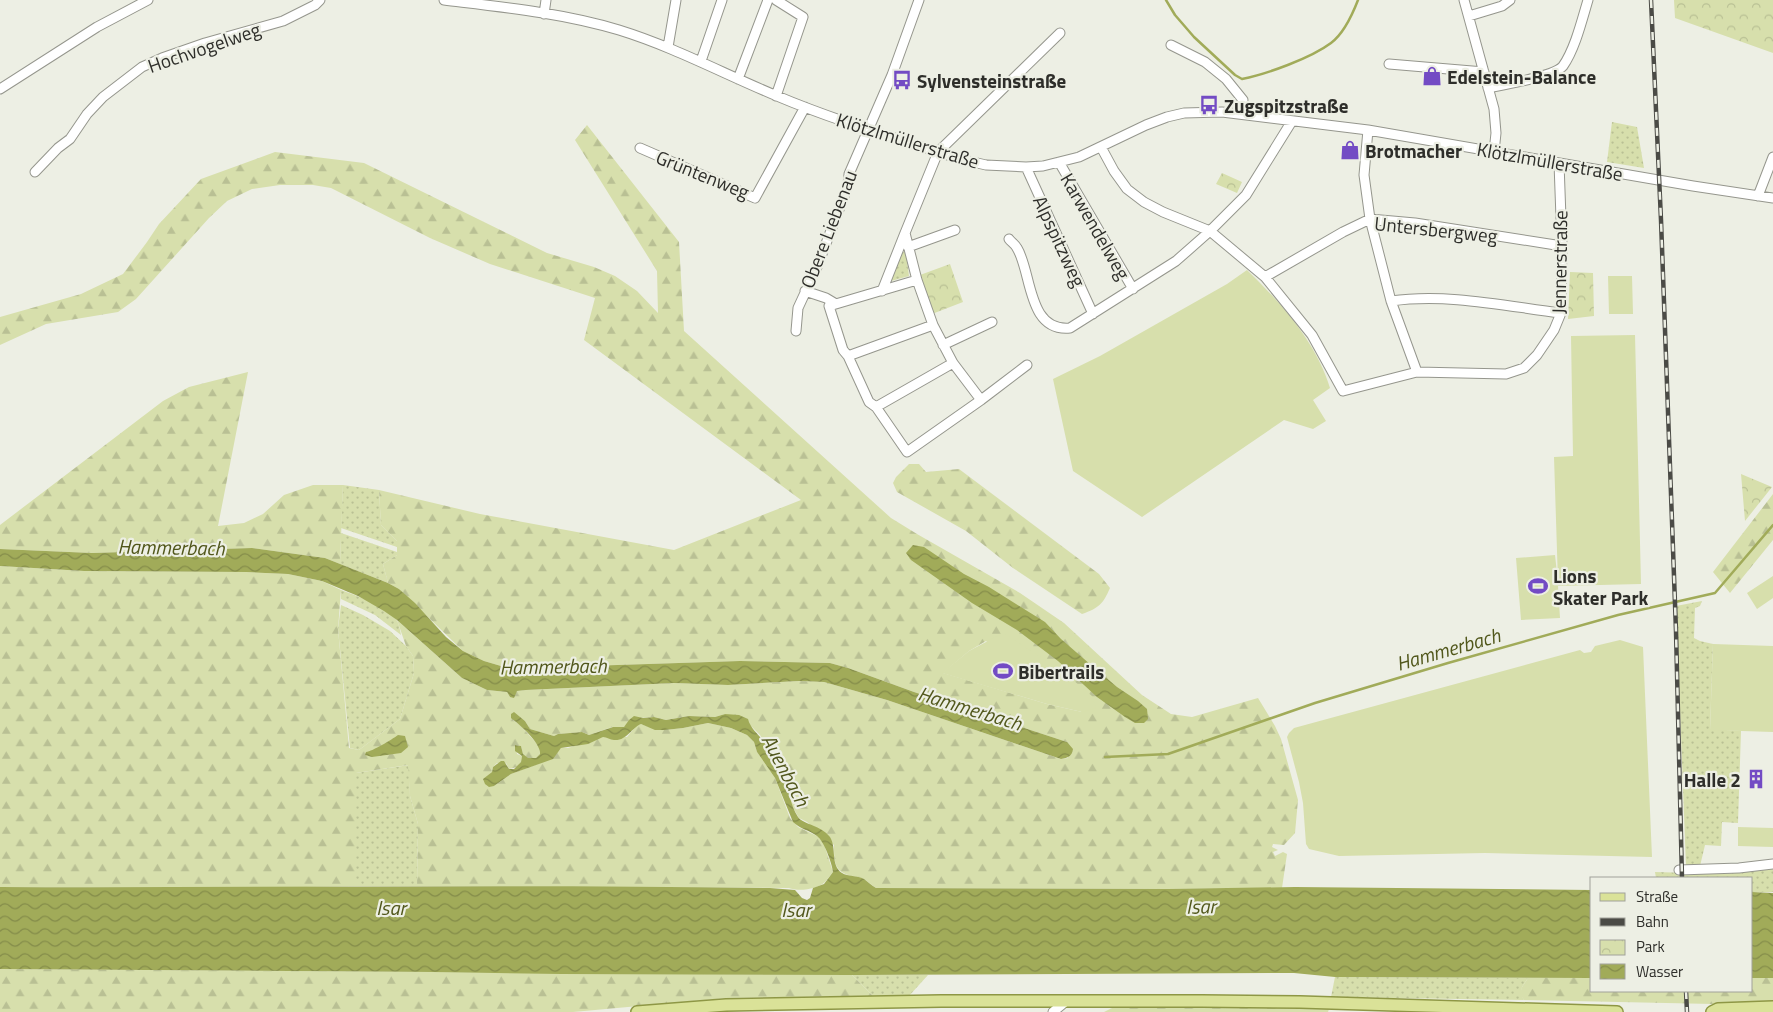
<svg xmlns="http://www.w3.org/2000/svg" width="1773" height="1012" viewBox="0 0 1773 1012" font-family="'Titillium Web',sans-serif">
<style>
.grass{fill:url(#grass-dots)}
.forest{fill:url(#forest-firs);fill-rule:evenodd}
.park{fill:url(#park-crowns)}
.garden{fill:#d7dfac}
.water{fill:url(#water-waves)}
.lines{fill:none;stroke-linecap:round;stroke-linejoin:round}
.stream{stroke:#a1ab59;stroke-width:2.5}
.minor-casing{stroke:#95968d;stroke-width:11}
.major-casing{stroke:#8e9745;stroke-width:14}
.minor{stroke:#fff;stroke-width:9}
.major{stroke:#dae298;stroke-width:11}
.rail-casing{stroke:#4b4b46;stroke-width:4.5}
.rail{stroke:#edefe4;stroke-width:2.5;stroke-dasharray:8;stroke-linecap:butt}
.labels{text-anchor:middle;dominant-baseline:central;stroke-width:4.5;stroke-linejoin:round;paint-order:stroke}
.street-label{font-size:19px;fill:#2e2e2a;stroke:#edefe4}
.poi-label{font-size:19px;font-weight:bold;fill:#2e2e2a;stroke:#edefe4;text-anchor:start}
.water-label{font-size:20px;font-style:italic;fill:#51571b;stroke:#edefe4}
</style>
<defs>
<pattern id="grass-dots" width="8" height="8" patternUnits="userSpaceOnUse" patternTransform="scale(1.25)"><rect width="8" height="8" fill="#d7dfac"/><path d="M2 2h.1M6 6h.1" fill="none" stroke="#b9c094" stroke-width="1.8" stroke-linecap="round"/></pattern>
<pattern id="forest-firs" width="22" height="20" patternUnits="userSpaceOnUse" patternTransform="scale(1.25)"><rect width="22" height="20" fill="#d7dfac"/><path d="M5 1l3.5 6h-7zM16 11l3.5 6h-7z" fill="#b9c094"/></pattern>
<pattern id="park-crowns" width="20" height="18" patternUnits="userSpaceOnUse" patternTransform="scale(1.25)"><rect width="20" height="18" fill="#d7dfac"/><path d="M2 6a3 3 0 1 1 6 0M12 15a3 3 0 1 1 6 0" fill="none" stroke="#b9c094"/></pattern>
<pattern id="water-waves" width="16" height="10" patternUnits="userSpaceOnUse" patternTransform="scale(1.25)"><rect width="16" height="10" fill="#a1ab59"/><path d="M0 5q4-4 8 0t8 0" fill="none" stroke="#848c4a"/></pattern>
</defs>
<rect width="100%" height="100%" fill="#edefe4"/>
<path class="grass" d="M1612 122 1637 127 1644 168 1607 162Z
M902 251 906 253 909 276 891 281 890 280Z
M343 485 379 490 381 525 397 541V547L341 528Z
M341 533 397 552V555L383 564 388 583 340 564Z
M341 590C358 596 384 606 396 619 399 623 400 630 401 635L375 615 341 599Z
M1702 601 1700 606 1695 608 1694 638 1700 641 1713 644 1710 729 1741 731 1738 823 1722 822 1721 846 1705 845 1700 866H1686L1676 606Z
M341 605 363 615 390 631 406 646 413 656 414 673 400 719 359 750 350 748 338 629Z
M409 765 410 796 418 824 417 886H356V773Z
M1773 869V892H1752V878H1656L1655 872 1723 874Z
M852 975H928L909 996H873Z
M1335 977 1528 978 1522 987 1521 994 1524 1000 1331 997Z"/>
<path class="forest" d="M587 125 679 242 684 331 891 518 917 534 1020 593 1064 623 1142 695 1171 714 1192 717 1258 698 1275 726 1281 739 1298 800 1295 833 1284 845 1273 844 1272 847 1278 850 1273 852 1275 856 1283 852 1287 854 1282 888 1168 889 876 888C871 885 868 881 863 879 860 877 855 877 851 876 834 871 834 862 834 845L807 822 799 818 792 806 784 777 776 763 775 755 765 744 760 735 750 725 749 722 725 714 715 717 689 716 666 720 654 717 640 718 624 727H612L589 735 582 732 558 734 554 736 530 729 525 721 517 715 513 720 520 725 539 746 540 754 536 758H527L523 754 521 746 516 745 517 754 522 756 521 762 517 767 509 769 506 763H497L493 767 492 772 484 779 494 786 511 774 538 764 555 755 561 748H568L602 737H627L637 725 641 724 655 729 665 730 683 728 708 723 731 728 747 735 754 742 757 752 775 778 790 818 798 827 819 837 824 844 833 872C830 875 828 879 825 882 818 889 799 892 789 888L417 886 418 824 410 796 408 765 356 773V886L250 888 0 887V566L84 571 246 572 288 574 322 581 341 590 338 629 349 748 359 750 400 719 414 673 413 656 406 646 397 620 462 678 487 690 507 692 510 697 517 691 526 690 674 683 728 685 799 681 824 682 887 700 1061 759 1068 758 1067 742 914 692 848 668 830 663 740 661 556 667 501 666 484 661 463 651 399 589 388 583 383 564 397 555V541L381 525 379 490 480 514 674 550 801 500 584 340 595 298 490 264 430 238 331 188 313 185H280L252 189 227 201 209 218 136 299 118 312 46 324 0 345V317L81 294 123 274 147 242 159 224 201 179 275 152 364 163 547 253 594 267 615 276 637 291 658 313 657 271 575 140ZM986 641 1082 712 1047 704 943 673 969 651Z
M248 372 218 526 244 523 263 514 284 495 313 485H343L340 564 325 558 252 548 92 553 0 549V525L163 401 189 387Z
M909 464H919L926 472 959 469 1099 574 1110 588C1103 604 1099 608 1082 614L1013 568 966 531 897 492 893 483 896 477Z
M1773 494V540L1730 593 1713 572Z
M0 969 852 975 873 996 727 998 573 1012H0Z
M1528 978H1592V991H1752V978H1773V1003L1713 1004 1524 1000 1520 994 1522 987Z
M1202 1007 1329 1009 1328 1012H1104L1112 1008Z"/>
<path class="park" d="M1674 0H1773V53L1675 18Z
M1222 173 1242 182 1237 193 1216 184Z
M950 264 963 302 932 314 920 275Z
M1570 272 1593 273 1594 316 1568 319Z
M1741 474 1772 487 1745 521Z"/>
<path class="garden" d="M1247 270C1281 303 1316 342 1330 388L1313 400 1326 421 1313 429 1284 420 1142 517 1073 471 1053 379 1100 356 1227 284Z
M1608 276H1632L1633 314H1609Z
M1635 335 1641 584 1558 586 1560 618 1521 620 1516 558 1555 555 1558 582 1554 457 1573 456 1571 336Z
M1773 576V598L1757 609 1747 593Z
M1003 633 1061 670 1092 696 1096 708 1082 712 1047 704 942 673 969 651Z
M1620 640 1643 647 1652 857 1485 853 1339 856 1309 849 1306 844 1303 803 1299 782 1287 737 1289 733 1294 728 1580 650 1584 653 1591 652 1595 646Z
M1713 644 1773 646V732L1710 730Z
M1738 827 1773 828V847L1738 846Z"/>
<path class="water" d="M913 545 924 547 964 574 989 587 1045 622 1061 639 1091 665 1117 687 1138 701 1147 709 1148 719 1144 723H1135L1125 717 1097 697 1058 661 1017 630 972 603 911 560 906 553Z
M252 548 325 558 388 583 399 589 415 603 446 637 463 651 484 661 501 666 556 667 740 661 830 663 848 668 914 692 1067 742 1073 749C1072 756 1068 758 1061 759L887 700 824 682 799 681 728 685 674 683 526 690 517 691 514 698 510 697 507 692 487 690 462 678 397 620 384 611 358 596 322 581 288 574 246 572 84 571 0 566V549L92 553Z
M514 712 525 721 530 729 554 736 558 734 582 732 589 735 613 727H624L629 720 634 716 643 718 654 717 666 720 689 716 715 717 725 714 739 715 748 719C751 731 766 741 773 752 775 756 775 759 776 763 778 768 782 772 784 777 789 789 790 805 798 817 804 825 821 825 830 837 837 848 830 865 842 873 848 877 857 875 864 879 868 882 871 885 876 888L1168 889 1295 887 1592 890V978L1335 977 1294 973 852 975 561 974 433 972 0 969V887C257 888 514 884 770 888L795 890 802 898 807 900 810 898 813 888 824 884 833 872C832 863 824 841 817 836 809 830 800 829 793 822L775 778 757 752 754 742 747 735 731 728 708 723 683 728 665 730H655L641 724C631 728 627 741 614 740 610 740 607 737 603 737L588 744 561 748 553 759 511 774 494 786 489 787 485 784 483 779 492 772 493 767 501 761H504L509 769H514L521 762 522 756 515 751V745L521 746 523 754 528 758H536L540 754C541 743 520 725 511 718V714Z
M398 735 405 736 408 747 401 753 372 757 365 755 366 752C373 751 391 740 398 735Z
M1752 892 1773 893V978H1752Z"/>
<g class="lines">
<path class="stream" d="M1166 0 1175 15 1194 37 1235 75 1242 79C1267 74 1311 58 1331 43 1343 34 1353 13 1358 0
M1105 757 1168 754 1315 703 1448 663 1618 615 1715 593 1773 525"/>
<defs>
<path id="minor" d="M444 0C502 7 563 13 619 30 674 47 724 74 777 96 836 121 899 139 960 159L986 165 1026 167 1043 166 1079 157 1146 125 1167 117 1184 113 1222 112 1368 130 1693 186 1773 198
M1464 0 1494 109 1496 133 1494 152
M544 14 546 0
M1469 16 1502 6 1510 0
M1171 45 1205 62 1226 79 1243 100 1241 114
M668 47 676 0
M701 61 722 0
M1389 64 1484 72
M738 79 768 0
M1488 88C1503 85 1555 76 1563 66 1575 49 1582 20 1588 0
M0 89 97 27 148 0
M776 96 803 17 776 0
M1368 130 1364 175 1370 219 1391 301 1417 372
M1101 147 1114 171 1127 189 1144 202 1163 212 1210 231 1265 277 1312 335 1343 391 1417 372 1506 374 1524 368 1537 355 1554 330 1561 313 1562 246 1559 163
M640 148 755 198 805 107
M1059 162 1133 289
M1026 167 1093 314
M35 172 58 148 70 139 87 114 103 97 142 67 162 58 205 43 283 21 315 5 320 0
M1758 196 1773 157
M1009 239C1011 242 1015 244 1017 248 1032 272 1027 332 1070 328L1176 261 1210 231 1246 195 1292 121
M908 247 955 230
M1265 277 1343 232 1370 219 1415 223 1562 246
M917 280 829 306 843 350 848 356 869 402 876 407 907 452 981 400
M805 291 826 298 836 304
M882 291 905 233
M1391 301C1447 293 1505 306 1561 313
M796 331 798 308 817 267 848 186 849 174 892 75 919 0
M943 345 992 322
M848 356 933 325
M1027 365 981 400 953 363 933 325 917 280 905 233 938 152 1060 33
M876 407 953 363
M1679 870 1739 868 1773 864
M1053 1012 1065 1002"/>
<path id="major" d="M637 1012 726 1005 941 1001H1202L1300 1002 1617 1012
M1712 1012 1718 1009 1773 1007"/>
</defs>
<use href="#minor" class="minor-casing"/>
<use href="#major" class="major-casing"/>
<use href="#minor" class="minor"/>
<use href="#major" class="major"/>
<defs>
<path id="rail" d="M1651 0 1661 220 1676 631 1682 878
M1686 991 1687 1012"/>
</defs>
<use href="#rail" class="rail-casing"/>
<use href="#rail" class="rail"/>
</g>
<defs>
<symbol id="shop-bare" viewBox="-9 -9 18 18"><path d="M-5-2.5h2.3a2.7 3.5 0 0 1 5.4 0H5L5.5 6h-11ZM-1.5-2.5h3a1.5 2.3 0 0 0-3 0Z" fill="#734bc4" stroke="#edefe4" stroke-width="2.5" paint-order="stroke"/></symbol>
<symbol id="bus-bare" viewBox="-9 -9 18 18"><path d="M-5-6H5V4H4V6H2V4H-2V6H-4V4H-5ZM-3.5-4V0h7V-4ZM-3.5 1.2v1.5H-2V1.2ZM2 1.2v1.5H3.5V1.2Z" fill="#734bc4" stroke="#edefe4" stroke-width="2.5" paint-order="stroke"/></symbol>
<symbol id="stadium-bare" viewBox="-9 -9 18 18"><path d="M0-5a6.5 5 0 1 0 0 10a6.5 5 0 1 0 0-10ZM-3.5-1.8h7v3.6h-7Z" fill="#734bc4" stroke="#edefe4" stroke-width="2.5" paint-order="stroke"/></symbol>
<symbol id="building-bare" viewBox="-9 -9 18 18"><path d="M-4-6H4V6H1V3H-1V6H-4ZM-2.5-4.3h1.7v1.8h-1.7ZM.8-4.3h1.7v1.8H.8ZM-2.5-1h1.7V.8h-1.7ZM.8-1h1.7V.8H.8Z" fill="#734bc4" stroke="#edefe4" stroke-width="2.5" paint-order="stroke"/></symbol>
</defs>
<g fill-rule="evenodd">
<use href="#shop-bare" x="1418" y="62" width="28" height="28"/>
<use href="#bus-bare" x="888" y="66" width="28" height="28"/>
<use href="#bus-bare" x="1195" y="91" width="28" height="28"/>
<use href="#shop-bare" x="1336" y="136" width="28" height="28"/>
<use href="#stadium-bare" x="1524" y="572" width="28" height="28"/>
<use href="#stadium-bare" x="989" y="657" width="28" height="28"/>
<use href="#building-bare" x="1742" y="765" width="28" height="28"/>
</g>
<g class="labels">
<g class="street-label">
<text transform="translate(204 47) rotate(-19)">Hochvogelweg</text>
<text transform="translate(908 140) rotate(17)">Klötzlmüllerstraße</text>
<text transform="translate(1550 161) rotate(10)">Klötzlmüllerstraße</text>
<text transform="translate(703 174) rotate(22)">Grüntenweg</text>
<text transform="translate(1096 226) rotate(60)">Karwendelweg</text>
<text transform="translate(828 229) rotate(-69)">Obere Liebenau</text>
<text transform="translate(1436 229) rotate(6)">Untersbergweg</text>
<text transform="translate(1060 241) rotate(65)">Alpspitzweg</text>
<text transform="translate(1559 262) rotate(-89)">Jennerstraße</text>
</g>
<g class="poi-label">
<text x="1447" y="76">Edelstein-Balance</text>
<text x="917" y="80">Sylvensteinstraße</text>
<text x="1224" y="105">Zugspitzstraße</text>
<text x="1365" y="150">Brotmacher</text>
<text x="1553" y="575">Lions<tspan x="1553" dy="22">Skater Park</tspan></text>
<text x="1018" y="671">Bibertrails</text>
<text x="1741" y="779" text-anchor="end">Halle 2</text>
</g>
<g class="water-label">
<text transform="translate(171 547) rotate(1)">Hammerbach</text>
<text transform="translate(1448 649) rotate(-16)">Hammerbach</text>
<text transform="translate(553 666) rotate(-1)">Hammerbach</text>
<text transform="translate(970 708) rotate(17)">Hammerbach</text>
<text transform="translate(786 770) rotate(62)">Auenbach</text>
<text transform="translate(1201 906) rotate(-1)">Isar</text>
<text x="391" y="907">Isar</text>
<text x="796" y="909">Isar</text>
</g>
</g>
<rect x="1590" y="877" width="162" height="115" fill="#edefe4" stroke="#a1a29a"/>
<rect x="1600" y="893" width="25" height="8" fill="#dae298" stroke="#a1a29a"/>
<text x="1636" y="902" font-size="15" fill="#2e2e2a">Straße</text>
<rect x="1600" y="918" width="25" height="8" fill="#4b4b46" stroke="#a1a29a"/>
<text x="1636" y="927" font-size="15" fill="#2e2e2a">Bahn</text>
<rect x="1600" y="940" width="25" height="15" fill="url(#park-crowns)" stroke="#a1a29a"/>
<text x="1636" y="952" font-size="15" fill="#2e2e2a">Park</text>
<rect x="1600" y="964" width="25" height="15" fill="url(#water-waves)" stroke="#a1a29a"/>
<text x="1636" y="977" font-size="15" fill="#2e2e2a">Wasser</text>
</svg>
